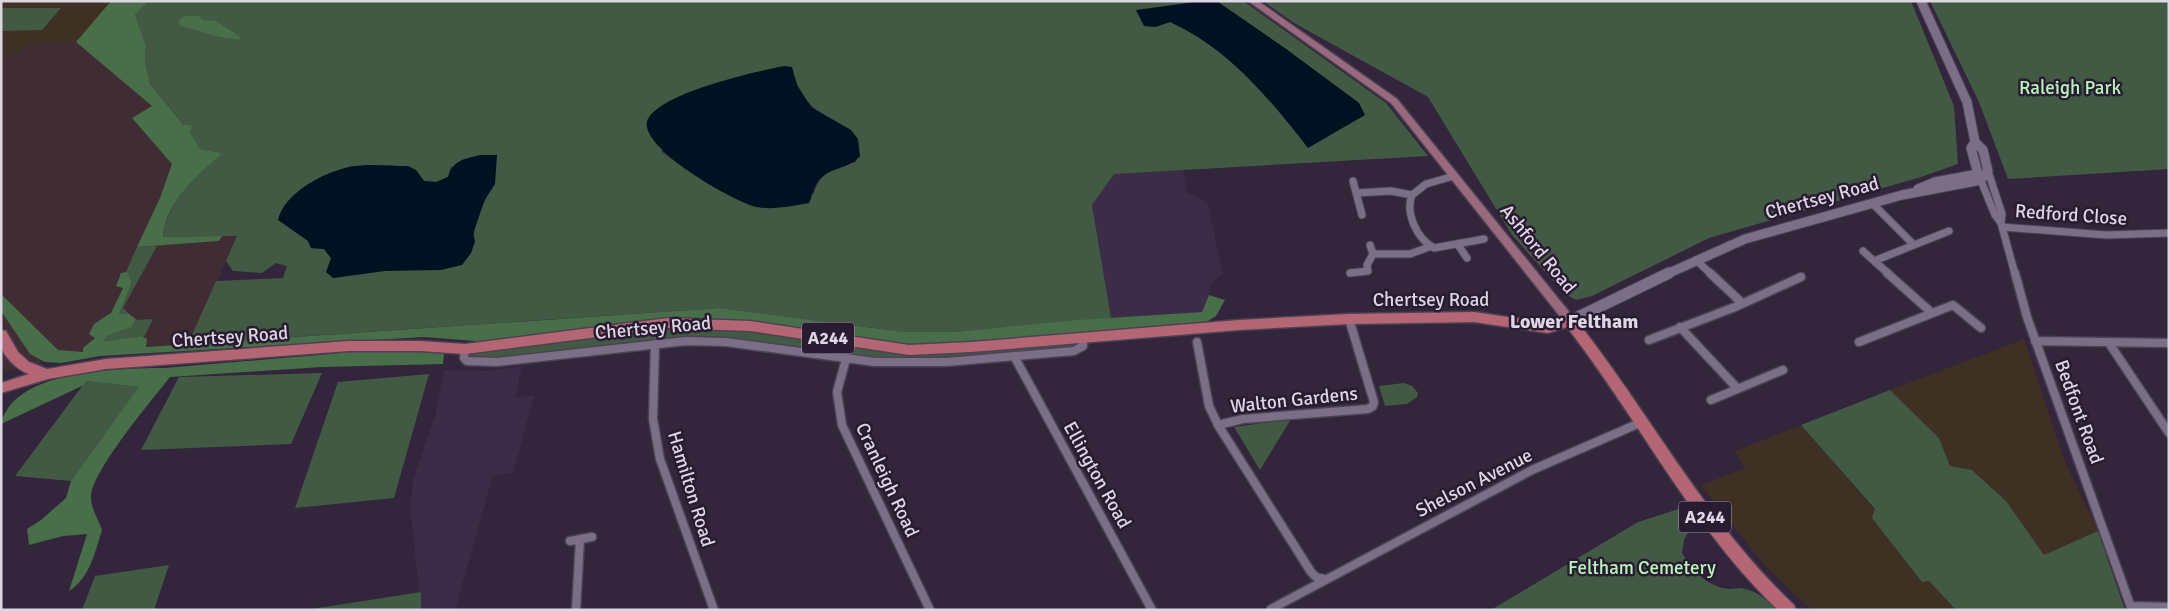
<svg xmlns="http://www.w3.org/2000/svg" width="2170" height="611" viewBox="0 0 2170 611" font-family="Signika,sans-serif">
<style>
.commercial{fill:#402d33}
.built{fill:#3d2c48}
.education{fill:#3e3023}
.green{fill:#425a43;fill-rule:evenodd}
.forest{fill:#486f49}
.water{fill:#001121}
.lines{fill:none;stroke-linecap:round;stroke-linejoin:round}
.minor-far1-casing{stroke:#4d4254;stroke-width:9}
.minor-casing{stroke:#4d4254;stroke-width:11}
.tertiary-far1-casing{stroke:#4d4254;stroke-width:11}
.tertiary-casing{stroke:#4d4254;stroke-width:13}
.secondary-casing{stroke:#4d4254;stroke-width:3}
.primary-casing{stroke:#4d4254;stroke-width:3}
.minor-far1{stroke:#7d6e88;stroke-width:7}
.minor{stroke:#7d6e88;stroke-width:8}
.tertiary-far1{stroke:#7d6e88;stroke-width:9}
.tertiary{stroke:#7d6e88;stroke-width:11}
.secondary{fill:#996a7e;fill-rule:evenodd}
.primary{fill:#b46674;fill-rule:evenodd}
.labels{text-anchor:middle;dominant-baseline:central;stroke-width:5;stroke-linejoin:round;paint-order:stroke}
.shield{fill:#291b31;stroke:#a89eae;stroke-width:1}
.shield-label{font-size:18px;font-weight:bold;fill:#dfd6e4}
.park-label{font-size:19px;fill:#b8f7ba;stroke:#291b31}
.street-label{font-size:19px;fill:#dfd6e4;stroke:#291b31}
.neighbourhood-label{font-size:20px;font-weight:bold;fill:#dfd6e4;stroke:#291b31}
</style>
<rect width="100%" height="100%" fill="#33253b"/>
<path class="commercial" d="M76 42 194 141 141 241 238 236 188 344 84 352 1 373V59L33 43Z"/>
<path class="built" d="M1183 169 1187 192 1206 201 1208 204 1223 275 1214 279 1203 312 1111 318 1092 204 1114 174Z
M522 366 515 397 534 396 513 473 493 476 455 610H421L410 506 413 480 435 416 444 370 486 371Z"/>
<path class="education" d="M1 1H111L76 42 33 43 1 59Z
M2024 339 2066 464 2098 531 2044 556 2006 501 1972 470 1950 466 1939 438 1890 390Z
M1801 425 1875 510 1929 581 1956 610H1811L1765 566 1701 485 1745 468 1735 451Z"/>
<path class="green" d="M149 1H1203L1136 11 1155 27 1170 22C1227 47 1270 99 1308 147L1359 103 1286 49 1218 2 1203 1H1243L1249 5 1386 103 1428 156 1114 174 1092 205 1111 318 955 332H904L720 308 188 344 216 281 283 278 287 266 276 263 262 273 233 271 226 261 237 236 163 237C167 201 196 176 221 153L200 149 190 132 150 84 145 61 146 45 135 15ZM791 67C802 104 817 114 851 130L856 162C836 167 820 172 814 193 801 198 787 205 774 208 748 213 682 168 661 151ZM350 166 416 170 424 181 436 182 448 177 451 167 495 184C485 199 471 223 475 242L384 271 333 278 331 258 324 249 311 248 308 241 300 190Z
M1263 1H1911L1954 106 1958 164 1921 177 1709 238 1592 296 1576 300 1565 294 1512 235 1428 97 1294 23Z
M1930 1H2169V169L2008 179 1979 102Z
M1 8H61L42 30 1 31Z
M157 246 123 308 129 314H119L132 282 126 272 137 247Z
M153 319 144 337 141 336 102 343 107 336 132 327 136 320Z
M627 328H768L1083 337V346L1074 351 875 362 707 340 523 361H467L465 349Z
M322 373 291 444 141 450 179 377Z
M429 374 394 498 295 508 338 382Z
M86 381 140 387 71 481 15 476Z
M1404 383 1412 386 1418 393 1417 397 1407 404 1385 406 1379 386Z
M1890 390 1939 438 1950 466 1972 470 2006 501 2044 555 2098 531 2125 610H1956L1929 581 1922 582 1872 518 1875 509 1801 425Z
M1291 419 1260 470 1234 427Z
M1688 506 1694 521 1684 540 1682 553C1694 572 1707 587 1730 589 1735 589 1740 587 1745 589 1758 591 1768 602 1778 610H1491L1638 522Z
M169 565 154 610H82L95 576Z
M421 592V610H305Z"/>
<path class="forest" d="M111 1H149L135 15 146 45 145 61 150 84 183 124 192 126 190 132 200 149 222 153C197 176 166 201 163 237L222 236 219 241 137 247 160 198 172 164 132 118 152 106 76 42Z
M184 16H199L202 20 216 21 239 36 240 39C216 39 204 31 181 26L178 22Z
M127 272 132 282 119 314H129L136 319 132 327 107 336 103 342 141 336 147 339 146 347 720 308 904 332H955L1078 320 1202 312 1209 295 1225 300 1216 316 1203 324 956 345 909 346 691 321 488 342 424 337 100 356 61 363 45 362 30 354 1 311V294L58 350 83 352V348L95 338 89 334 94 324 111 313 123 288 116 286 121 273Z
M421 342 445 344 443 364 322 367 170 377C152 400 91 472 91 497 91 508 98 519 102 530 95 552 90 578 69 591L87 534 63 536 29 545 27 529 41 520 66 498 71 481 139 387 86 381 84 385 1 424C1 419 4 415 7 410 31 370 122 368 164 368L331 354Z"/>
<path class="water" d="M1203 1 1218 2 1286 49 1359 103 1365 115 1308 148C1270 99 1227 47 1170 22L1155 27 1144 26 1136 10Z
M784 66 792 67 797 85 811 107 851 130 858 139 860 156C850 169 829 167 818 181 814 186 812 197 809 203 792 206 774 210 756 207 734 202 641 149 647 122 654 94 758 71 784 66Z
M480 155H497L495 184 485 199 473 234 475 242 471 253 462 265 441 270 384 271 333 278 326 272 331 258 324 249 311 248 308 241 278 220C284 193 324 172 350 167 368 163 390 166 408 166L416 170 424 181 436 182 448 177C453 160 464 159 480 155Z"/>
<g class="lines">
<defs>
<path id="minor-far1" d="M1988 171 2002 214 2001 223
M1454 176 1426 184 1412 195C1405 213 1417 239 1434 248L1484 239
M1979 176 1995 215 2001 223 2015 274
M1353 181 1362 215
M1356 193 1391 191 1412 195
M1872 203 1914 245
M2002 227 2106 235 2169 233
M1458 245 1467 258
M1863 251 1874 261
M1373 254H1410L1429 247
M1696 260 1711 274
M1350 273 1368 271 1367 265 1373 254 1370 245
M1889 274 1874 261 1949 231"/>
<path id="minor" d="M1710 273 1742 303
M1887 273 1932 313
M2015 273 2027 317 2132 610
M1680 327 1737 388
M1649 340 1735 307 1801 277
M2035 341 2169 343
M1197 342 1209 406 1218 425 1311 572 1316 577 1324 579
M1859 342 1953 305 1981 328
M2109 343 2169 433
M655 344 653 419 660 459 714 610
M465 349 464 358 467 361 497 362 686 341 726 342 875 362H946L1074 351 1083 346V337
M1014 356 1152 610
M846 359 837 392 842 425 930 610
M1711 400 1783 370
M1218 425 1243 419 1368 409 1373 406 1374 402 1349 319
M570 541 592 537
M2131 606 2169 607
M1271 609 1532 470 1642 422
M576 610 580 539"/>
<path id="tertiary-far1" d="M1918 189 1935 182 1978 174 1971 148 1975 142
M1667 274 1745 239 1902 195 1981 180 1988 171 1983 150 1975 142 1967 102 1921 1"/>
<path id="tertiary" d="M1570 321 1669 273"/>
<path id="secondary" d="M1248 1H1258L1397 99 1574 318 1576 321 1574 324H1566L1391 103Z"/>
<path id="primary" d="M1474 312 1548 323 1570 316 1574 317C1650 413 1705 521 1794 605L1796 610H1778C1692 528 1639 420 1567 327L1548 333 1474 322 1349 324 1239 330 971 352 909 355 750 331 668 328 465 354 420 351H349L106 369 48 379 1 393V383L29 374C18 370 4 358 1 346 0 341 1 335 1 330L6 331 18 352 29 362 47 369 106 359 349 341H420L465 344 668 318 750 321 909 345 971 342 1239 320 1349 314Z"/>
</defs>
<use href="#minor-far1" class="minor-far1-casing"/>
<use href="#minor" class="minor-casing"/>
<use href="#tertiary-far1" class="tertiary-far1-casing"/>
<use href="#tertiary" class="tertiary-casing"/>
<use href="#secondary" class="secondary-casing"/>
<use href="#primary" class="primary-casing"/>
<use href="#minor-far1" class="minor-far1"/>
<use href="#minor" class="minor"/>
<use href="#tertiary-far1" class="tertiary-far1"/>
<use href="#tertiary" class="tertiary"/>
<use href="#secondary" class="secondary"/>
<use href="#primary" class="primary"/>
</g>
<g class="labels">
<g class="shield">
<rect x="802" y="322.5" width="52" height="31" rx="4"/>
<rect x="1679" y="501.5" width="52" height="31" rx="4"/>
</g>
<g class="shield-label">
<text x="828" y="338">A244</text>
<text x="1705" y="517">A244</text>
</g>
<g class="park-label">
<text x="2070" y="88">Raleigh Park</text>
<text x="1642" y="568">Feltham Cemetery</text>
</g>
<g class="street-label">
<text transform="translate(1822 198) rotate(-15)">Chertsey Road</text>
<text transform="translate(2071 215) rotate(4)">Redford Close</text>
<text transform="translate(1538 249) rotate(51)">Ashford Road</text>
<text x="1431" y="300">Chertsey Road</text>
<text transform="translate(653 328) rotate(-5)">Chertsey Road</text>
<text transform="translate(230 337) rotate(-4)">Chertsey Road</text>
<text transform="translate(1294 400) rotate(-6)">Walton Gardens</text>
<text transform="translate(2079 412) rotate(70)">Bedfont Road</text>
<text transform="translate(1097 475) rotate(61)">Ellington Road</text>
<text transform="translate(887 480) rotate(65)">Cranleigh Road</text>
<text transform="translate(1474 483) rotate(-27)">Shelson Avenue</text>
<text transform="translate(691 489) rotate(73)">Hamilton Road</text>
</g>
<g class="neighbourhood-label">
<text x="1574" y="321">Lower Feltham</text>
</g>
</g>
<rect width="2170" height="611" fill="none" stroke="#dfd6e4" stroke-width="5"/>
</svg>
